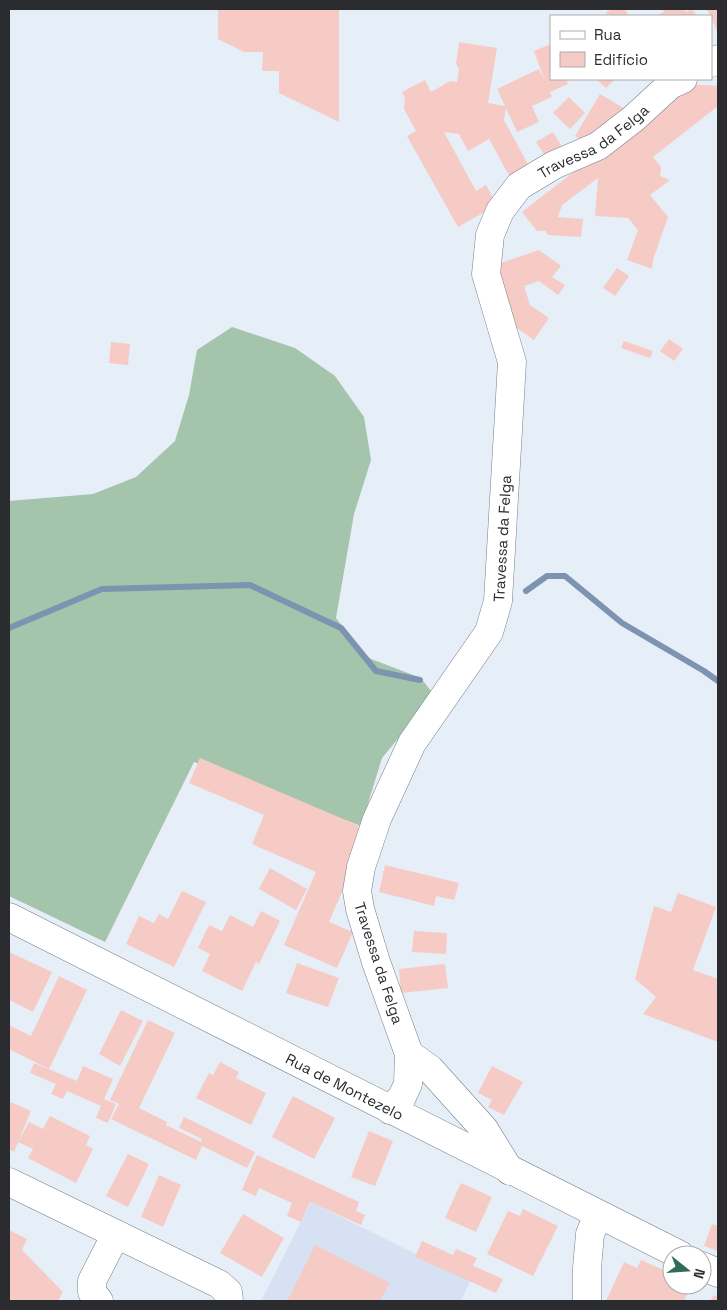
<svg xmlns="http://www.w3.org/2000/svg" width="727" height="1310" viewBox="0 0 727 1310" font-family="'Space Grotesk',sans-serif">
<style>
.built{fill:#d6e2f3}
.forest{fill:#a4c5ab}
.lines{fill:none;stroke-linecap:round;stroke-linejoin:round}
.stream{stroke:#7c94b0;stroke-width:6}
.building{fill:#f6cbc5}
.minor-casing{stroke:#787f88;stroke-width:29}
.minor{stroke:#fff;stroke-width:28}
.labels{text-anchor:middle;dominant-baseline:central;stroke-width:4;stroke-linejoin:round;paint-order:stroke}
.street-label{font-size:15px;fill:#2a2c30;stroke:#fff}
</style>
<rect width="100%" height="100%" fill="#e6eef8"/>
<path class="built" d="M311 1202 470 1281 461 1301H261Z"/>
<path class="forest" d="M232 327 295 348 335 376 364 417 371 460 354 514 336 618 366 657 421 678 434 695 382 758 361 826 194 762 105 942 9 896V501L93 494 136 477 175 441 189 395 197 350Z"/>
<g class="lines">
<path class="stream" d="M526 591 547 576H565L622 623 704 671 718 681
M9 628 102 589 250 585 341 628 376 671 420 680"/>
</g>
<path class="building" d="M218 9H339V122L279 93V71H262L263 52H244L218 39Z
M613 9H625L629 16H608L606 12Z
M662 9H684L686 12 692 9 697 16H655L664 12Z
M706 9H718V34L711 16Z
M459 42 497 48 488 103 505 106 497 89 539 69 545 81 534 51 551 44V79H566L568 84 550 92 552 97 532 106 539 122 517 132 506 108 504 120 530 168 511 179 489 139 468 151 459 134 444 132 476 191 486 185 497 205 458 227 407 136 416 131 404 109 405 98 402 92 425 80 431 92 450 81 457 82 459 69 456 64Z
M596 79H615L606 88Z
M687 84 718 86V106L653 157 661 167 660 176 670 180 650 195 668 217 653 260 652 269 627 260 638 230 628 218 595 216 598 178 562 205 558 217 583 219 581 237 548 235 546 231H537L522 212Z
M600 94 625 109 599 151 575 136Z
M569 97 585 113 570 129 553 113Z
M553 132 562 147 546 157 536 142Z
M539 250 561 266 552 277 565 285 558 295 539 281 524 286 530 305 549 318 534 340 517 328 495 265Z
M617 268 629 276 615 296 603 288Z
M669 339 683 349 674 361 660 351Z
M624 341 653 351 650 358 621 348Z
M111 342 130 344 128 365 109 363Z
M200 758 369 830 329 922 353 932 337 968 284 945 316 872 252 844 264 815 189 783Z
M385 865 459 883 454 900 436 896 434 906 379 892Z
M270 868 307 889 296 910 259 889Z
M182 891 206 902 174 967 126 944 139 916 154 923 159 914 168 919Z
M678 893 716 907 693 970 718 979V1042L643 1014 656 997 635 979 654 906 671 912Z
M261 911 280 921 259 964 256 962 242 991 202 971 210 954 198 948 209 925 222 931 230 915 253 927Z
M414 931 447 933 446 954 412 952Z
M9 952 52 972 33 1012 9 1000Z
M297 963 339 978 328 1007 286 993Z
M445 964 448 988 401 993 399 969Z
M59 976 87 990 49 1069 9 1049V1025L31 1036Z
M121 1010 143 1021 120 1066 99 1054Z
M148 1020 175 1033 139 1108 167 1122 166 1125 201 1142 202 1139 179 1128 184 1117 255 1152 247 1168 202 1146 196 1160 111 1119 119 1104 110 1100Z
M220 1062 239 1072 236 1078 266 1093 251 1125 196 1098 209 1073 213 1075Z
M34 1063 77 1081 83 1066 113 1079 104 1099 116 1104 108 1123 96 1118 101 1106 67 1091 63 1099 51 1094 56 1084 30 1073Z
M492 1066 523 1082 504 1115 488 1107 492 1100 478 1093Z
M293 1096 335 1118 314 1159 272 1137Z
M11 1102 31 1111 14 1152 9 1149V1107Z
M50 1116 90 1136 86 1145 93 1149 76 1183 28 1158 33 1149 18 1142 29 1122 43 1129Z
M369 1131 393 1141 375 1186 351 1177Z
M128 1154 149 1164 128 1207 106 1196Z
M257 1155 359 1202 356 1211 365 1215 361 1225 310 1202 301 1222 287 1216 292 1203 259 1188 256 1196 242 1190Z
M159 1175 181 1185 163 1227 141 1217Z
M461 1183 492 1197 476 1232 445 1218Z
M523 1209 558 1226 533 1276 487 1254 508 1211 520 1216Z
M243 1214 284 1238 262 1277 220 1253Z
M712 1224 718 1226V1251L704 1246Z
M9 1230 27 1239 22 1250 63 1292 58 1301H9Z
M422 1241 453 1255 456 1249 477 1258 473 1266 503 1279 496 1293 415 1257Z
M315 1245 390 1283 380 1301H287Z
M641 1260 672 1274V1285H681L679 1289 687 1294 684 1301H606L624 1262 637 1268Z
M714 1295 718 1297V1301H710Z"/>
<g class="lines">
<defs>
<g id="minor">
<path d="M711 63 718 59"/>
<path id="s1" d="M9 917 680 1255"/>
<path d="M409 1054 430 1069 484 1129 510 1171"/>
<path id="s2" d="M390 1110 402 1097 408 1084 409 1054 376 962 360 909 357 891 361 867 377 819 412 743 489 632 498 601 512 362 486 274 490 235 500 211 519 186 554 165 598 146 633 119 670 85 683 79"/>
<path d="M9 1182 116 1234"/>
<path d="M702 1266 718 1273"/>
<path d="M99 1301 92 1292V1281L116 1234 219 1284 228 1292 229 1301"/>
<path d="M587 1301V1268L590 1234 598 1215"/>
</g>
</defs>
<use href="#minor" class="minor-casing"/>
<use href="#minor" class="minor"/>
</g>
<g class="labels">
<g class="street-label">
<text stroke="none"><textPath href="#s2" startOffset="1074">Travessa da Felga</textPath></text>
<text stroke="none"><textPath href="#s2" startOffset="622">Travessa da Felga</textPath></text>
<text transform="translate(379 963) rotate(72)">Travessa da Felga</text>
<text stroke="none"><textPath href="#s1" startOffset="376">Rua de Montezelo</textPath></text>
</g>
</g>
<rect width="727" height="1310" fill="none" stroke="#2a2c30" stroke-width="20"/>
<rect x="550" y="15" width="162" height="65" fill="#ffffff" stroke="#aaabac"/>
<rect x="560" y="31" width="25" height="8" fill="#ffffff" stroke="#aaabac"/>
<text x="594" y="40" font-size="15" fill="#2a2c30">Rua</text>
<rect x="560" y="52" width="25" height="15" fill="#f6cbc5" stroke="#aaabac"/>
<text x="594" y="65" font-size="15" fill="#2a2c30">Edifício</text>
<g transform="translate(687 1270) rotate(107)"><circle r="24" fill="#ffffff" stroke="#aaabac"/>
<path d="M0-4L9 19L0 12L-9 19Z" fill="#2d6c58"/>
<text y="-8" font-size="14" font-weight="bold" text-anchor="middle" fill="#2a2c30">N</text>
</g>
</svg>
